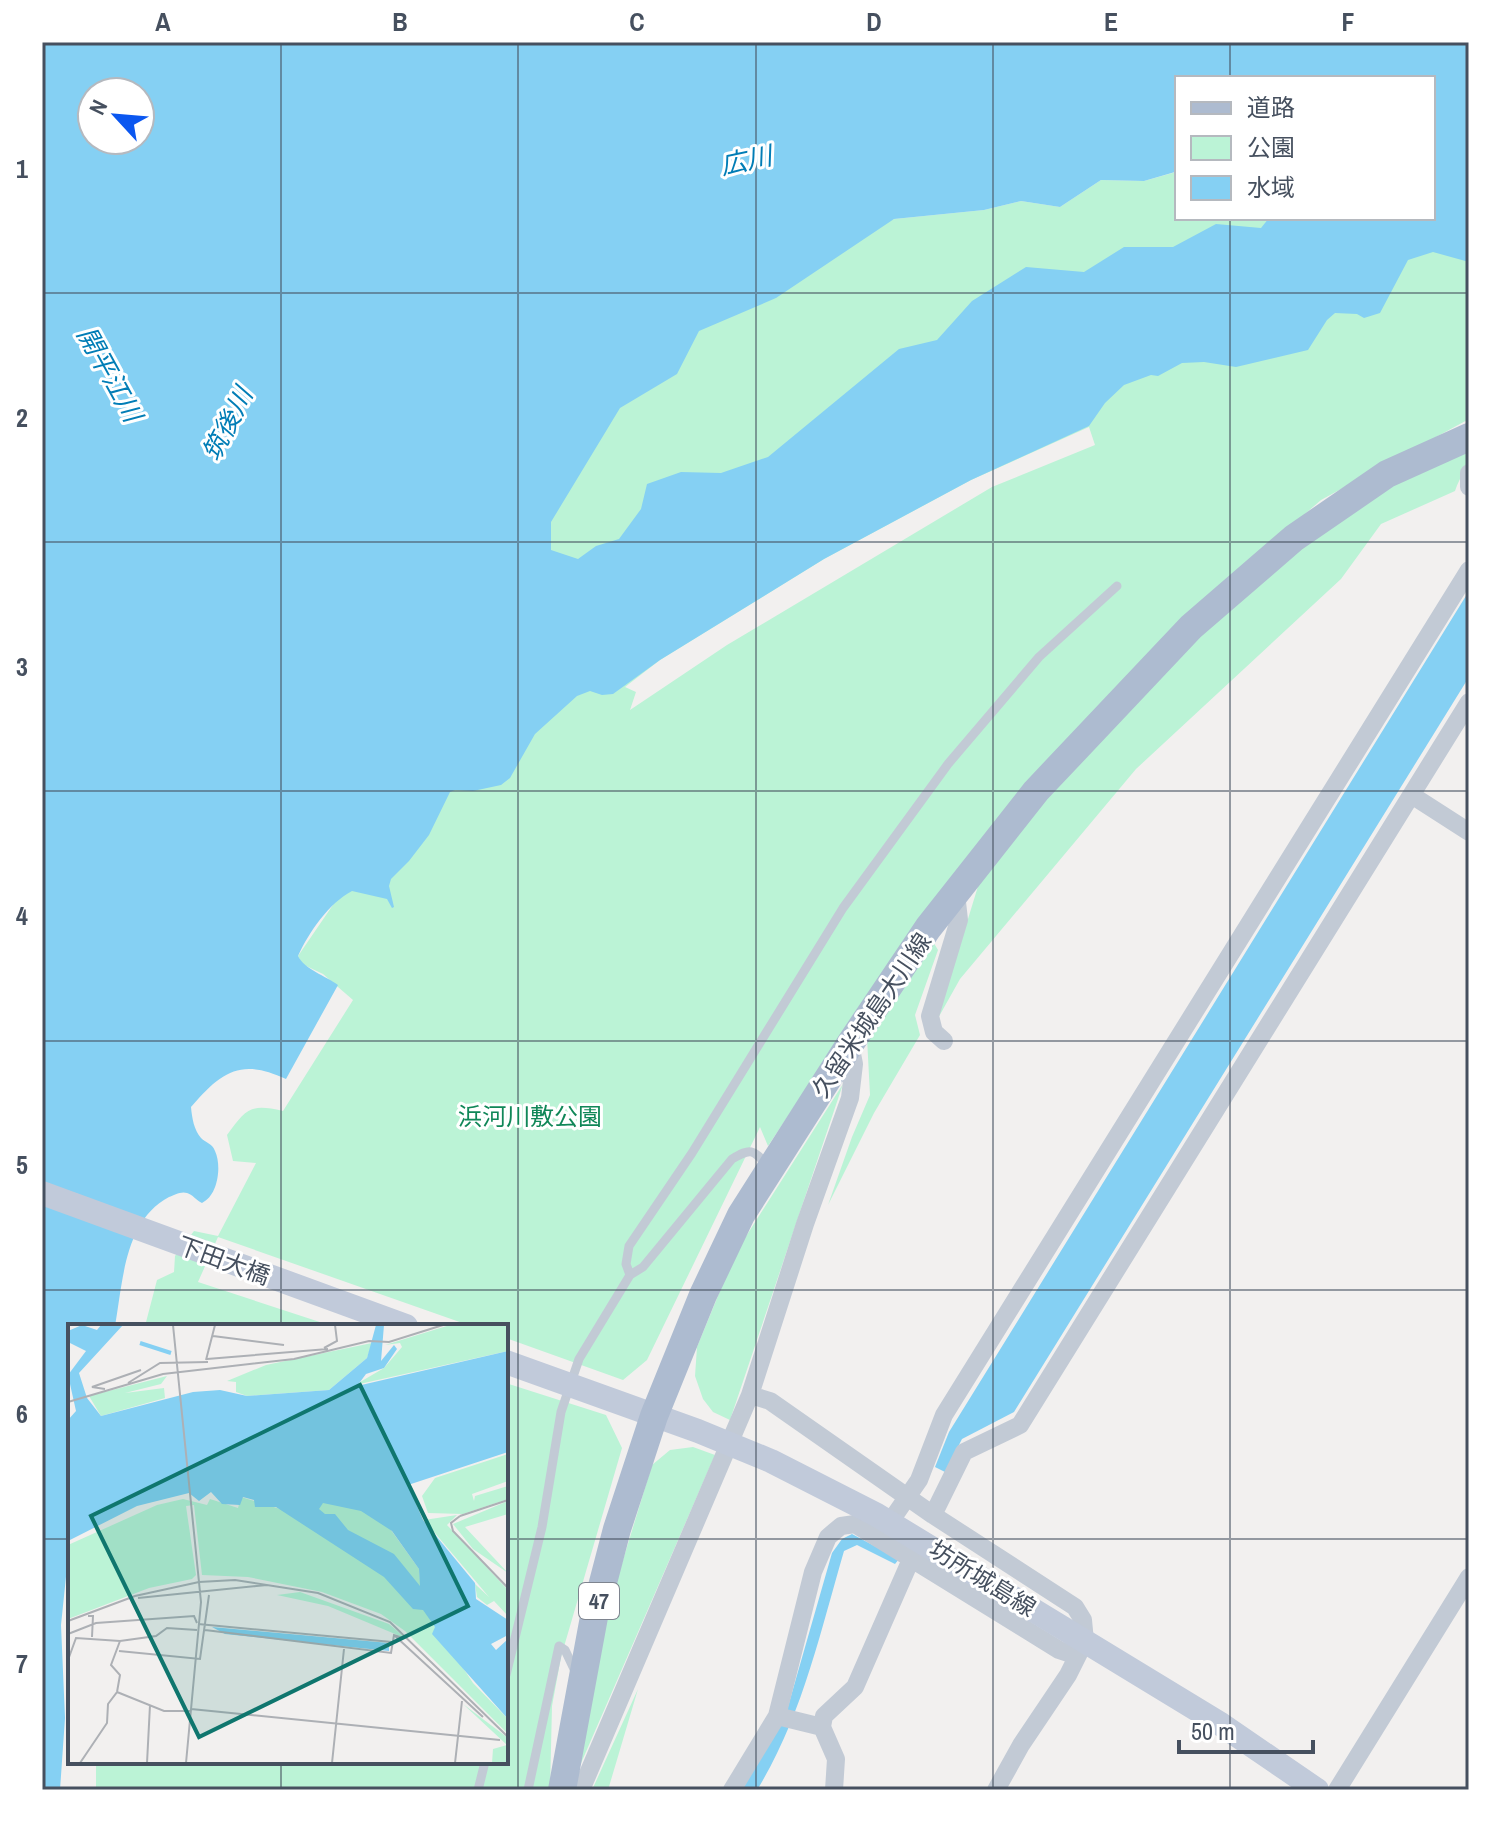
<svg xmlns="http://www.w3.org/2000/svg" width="1511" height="1832" viewBox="0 0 1511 1832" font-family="'Archivo Narrow','Noto Sans JP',sans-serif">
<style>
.green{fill:#bbf3d6;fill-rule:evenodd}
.water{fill:#85d0f3;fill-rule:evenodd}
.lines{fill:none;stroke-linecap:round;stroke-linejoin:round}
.service{stroke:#c2cad5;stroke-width:9}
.minor{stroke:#c2cad5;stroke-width:18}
.secondary{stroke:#c1cada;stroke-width:24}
.primary{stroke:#adbbd0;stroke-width:28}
.grid{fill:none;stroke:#46505f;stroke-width:2;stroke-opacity:0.55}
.labels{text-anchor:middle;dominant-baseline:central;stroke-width:6;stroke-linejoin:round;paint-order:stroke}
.shield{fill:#fff;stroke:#7e848f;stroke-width:2}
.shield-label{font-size:22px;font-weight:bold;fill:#46505f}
.street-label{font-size:24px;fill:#46505f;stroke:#fff}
.park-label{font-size:24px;fill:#108758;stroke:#fff}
.water-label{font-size:26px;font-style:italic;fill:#017db6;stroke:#fff}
.inset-river{fill:none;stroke:#85d0f3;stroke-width:4}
.inset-road{fill:none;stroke:#adb0b5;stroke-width:2}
.view{fill:#0f766e;fill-opacity:0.15;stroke:#0f766e;stroke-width:4}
.inset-edge{fill:none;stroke:#46505f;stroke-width:4}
.neatline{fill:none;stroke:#46505f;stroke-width:3}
.grid-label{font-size:26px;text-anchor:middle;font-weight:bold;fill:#46505f}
</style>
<rect width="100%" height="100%" fill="#f2f0ef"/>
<path class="green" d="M1176 172 1177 218H1392L1384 255 1469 243V419L1321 500 1167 634 899 949 768 1146 760 1127 647 1360 623 1380 506 1338V1326H471L218 1237 198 1282 332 1326H145L157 1280 174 1272 175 1256 194 1231 218 1236 256 1163 233 1161 227 1135C246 1109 250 1103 283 1111L353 1000 323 974 302 964 298 956 337 899 658 574 495 550 637 330 894 219 984 210 1021 201 1060 207 1101 180 1144 181ZM1089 427 1095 445 992 487 727 645 630 710 636 692 625 687 660 660 824 559 971 480Z
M1469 450C1469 466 1460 476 1455 491L1381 524 1341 579 1136 769 960 979 937 1020 979 883 1060 780 1202 632 1299 548 1396 482Z
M932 940 938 950 915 1015 920 1035 874 1113 828 1205 852 1137 870 1095 867 1038Z
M843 1084 730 1420 713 1412 703 1399 695 1376 697 1347 736 1252Z
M506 1383 606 1415 622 1448 561 1657 552 1706 550 1790H96V1762H506Z
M693 1447 715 1455 575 1777 605 1619 652 1465 670 1450Z
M638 1689 608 1790H592Z"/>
<path class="water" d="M42 42H1469V262L1433 252 1408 260 1380 313 1364 318 1357 314 1335 313 1327 320 1308 350 1236 367 1204 362 1182 363 1158 376 1151 375 1124 385 1105 403 1089 426 971 480 824 559 660 660 613 694 602 695 590 691 577 696 535 734 510 778 501 785 473 791 455 790 450 792 429 835 409 861 391 879 389 886 394 907 392 908 387 899 352 891C329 903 309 932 298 956 304 969 326 976 338 985L286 1079C241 1058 222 1071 191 1107 192 1118 194 1130 201 1138 206 1143 212 1143 215 1151 222 1166 218 1196 202 1203 197 1201 192 1194 187 1193 181 1191 174 1195 169 1197 124 1221 123 1282 115 1326H70V1538L61 1625 65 1718 60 1790H42ZM1177 78H1433V218H1269L1261 228 1216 224 1173 247H1124L1084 272 1026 267 972 301 937 340 899 349 768 457 721 473 681 472 647 484 641 509 619 539 596 546 578 559 551 550V522L620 408 677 374 699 331 776 298 894 219 984 210 1021 201 1060 207 1101 180 1144 181 1175 172 1177 174ZM92 92H140V140H92Z
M1469 591V677L1014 1412 962 1439 945 1472 935 1467 949 1432Z
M852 1534 899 1559 895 1564 857 1545 844 1551C820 1633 802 1717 757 1790H741L787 1710 832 1553 842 1539Z"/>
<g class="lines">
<path class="service" d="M630 1275 626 1264 629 1246 692 1153 843 908 948 764 1039 657 1117 586
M506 1675 542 1527 561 1412 579 1359 630 1275 643 1267 732 1159C752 1147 753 1150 768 1166
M478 1790 485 1762
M528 1790 559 1646 565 1650 575 1671"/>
<path class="minor" d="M1469 473V487
M1413 796 1469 832
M944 1041 934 1032 930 1016 959 920 956 893
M750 1395 770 1401 933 1515 1075 1607 1083 1620 1085 1641 1068 1675 1021 1745 996 1790
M933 1515 964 1452 1020 1425 1469 702
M879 1538 919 1480 944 1415 1469 570
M777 1716 822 1727
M581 1790 750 1395 805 1224 850 1098 854 1064 850 1044
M732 1790 777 1716 813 1572 828 1537 841 1526 855 1524 1059 1650 1077 1656
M834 1790 836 1759 822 1727 824 1716 855 1687 912 1557
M1337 1790 1469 1577"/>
<path class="secondary" d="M42 1193 406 1326
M506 1362 698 1431 771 1461 877 1515 1219 1723 1317 1790"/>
<path class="primary" d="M562 1790 594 1617 617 1529 654 1416 703 1295 741 1215 850 1044 928 928 1036 791 1191 627 1294 538 1387 474 1469 437"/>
</g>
<path class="grid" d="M281 42V1326M518 42V1790M756 42V1790M993 42V1790M1230 42V78M1230 218V1790M42 293H1469M42 542H1469M42 791H1469M42 1041H1469M42 1290H1469M42 1539H70M506 1539H1469M281 1762V1790"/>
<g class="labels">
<rect class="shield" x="579" y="1583" width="40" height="36" rx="6"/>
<g class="shield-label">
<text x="599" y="1601">47</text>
</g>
<g class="street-label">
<text transform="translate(871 1015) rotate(-56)">久留米城島大川線</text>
<text transform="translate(224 1260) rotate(20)">下田大橋</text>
<text transform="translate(983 1578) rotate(32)">坊所城島線</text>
</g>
<g class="park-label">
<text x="530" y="1116">浜河川敷公園</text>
</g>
<g class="water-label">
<text transform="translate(746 160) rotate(-12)">広川</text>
<text transform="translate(110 374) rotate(61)">開平江川</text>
<text transform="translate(227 424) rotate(-63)">筑後川</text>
</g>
</g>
<g transform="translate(68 1324)">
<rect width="440" height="440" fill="#f2f0ef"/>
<path d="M382 1H440V27L287 61 316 44 334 23 332 19 317 21ZM304 19 299 34 261 66 179 72 168 68V58L159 57 198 41ZM99 52 93 60 57 69 96 64 97 74 33 92 21 72ZM440 130V157L404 170 406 177 407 172 440 162V175L395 190 360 189 354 172 367 154ZM173 173 255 198 247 173 289 178 320 202 351 245 354 282 405 359 440 395V410L337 307 313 290 254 268 180 253 134 251 126 181 118 182 128 251 124 255 81 264 0 295V221L89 181 115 175 139 181 142 175 170 184ZM440 177V190L397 203 440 249 405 225 385 200ZM389 191 379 201 440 266V292L426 277 419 281 409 273 407 260 421 273 356 196ZM232 268 321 300 339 315 260 282 209 271ZM395 380 440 414 439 439H424L425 425 439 421Z" fill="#bbf3d6"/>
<path d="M33 1H55L11 49 19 74 33 92 125 68 152 66 179 72 261 66 299 34 308 1H316L313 37 326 21 329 25 316 44 298 50 289 62 440 27V128L340 161 355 196 407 259 408 275 440 296V311L423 320 428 326 440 315V395L364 310 367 303 355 286 345 285 316 253 208 183H187L186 176 175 173 172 181 154 180 143 168 131 177 121 169 69 182 0 217V96L8 87 0 51 18 27 0 18V7L14 1 29 6ZM255 179 293 187 324 207 351 245 352 262 326 230 280 206 267 190H257L251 185ZM144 303 321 319V327L157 310Z" fill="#85d0f3" fill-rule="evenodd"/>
<path class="inset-river" d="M72 19 103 29"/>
<path class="inset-road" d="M105 1 133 278 118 439M145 12 216 21M256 24 269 17 267 1M139 35 260 25M138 36 147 1M60 59 92 39 140 38M37 65 24 63 73 46M0 78 95 50 226 35 301 17 321 18 375 1M392 192 383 199 385 207 440 264M392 192 440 176M70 274 199 261M20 292H25L24 313M0 297 67 272 131 258 167 256 250 269 322 298 440 413M130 300 324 318M137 306 323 329 326 311 335 314M0 310 28 299 126 292 129 299M326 311 415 393M51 327 132 335 141 271M0 336 8 314 52 317 88 312 99 304 129 306M49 368 96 387H123M123 385 432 416M12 439 39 399 40 380 49 368 52 351 43 341 52 317M79 439 82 381M264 439 276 325M387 439 394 377"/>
<path class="view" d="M292 61 400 282 131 413 23 192Z"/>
<rect width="440" height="440" class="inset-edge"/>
</g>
<rect width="1511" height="1832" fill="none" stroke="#ffffff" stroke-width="88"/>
<rect x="1175" y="76" width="260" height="144" fill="#ffffff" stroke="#b5b9bf" stroke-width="2"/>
<rect x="1191" y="102" width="40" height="12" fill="#adbbd0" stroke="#b5b9bf" stroke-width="2"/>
<text x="1247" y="116" font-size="24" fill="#46505f">道路</text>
<rect x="1191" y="136" width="40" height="24" fill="#bbf3d6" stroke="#b5b9bf" stroke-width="2"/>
<text x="1247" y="156" font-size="24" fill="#46505f">公園</text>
<rect x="1191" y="176" width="40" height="24" fill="#85d0f3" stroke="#b5b9bf" stroke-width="2"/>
<text x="1247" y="196" font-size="24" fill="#46505f">水域</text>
<g transform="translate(116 116) rotate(296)"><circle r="38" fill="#ffffff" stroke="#b5b9bf" stroke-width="2"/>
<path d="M0-6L14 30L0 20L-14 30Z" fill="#0b57f0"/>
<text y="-12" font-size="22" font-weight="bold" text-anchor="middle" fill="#46505f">N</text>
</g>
<path d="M1179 1740v12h134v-12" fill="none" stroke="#46505f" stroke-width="4"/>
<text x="1191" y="1740" font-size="24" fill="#46505f" stroke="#ffffff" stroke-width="6" paint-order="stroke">50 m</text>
<rect x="44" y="44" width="1423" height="1744" class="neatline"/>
<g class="grid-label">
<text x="163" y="31">A</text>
<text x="400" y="31">B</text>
<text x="637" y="31">C</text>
<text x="874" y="31">D</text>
<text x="1111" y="31">E</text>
<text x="1348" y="31">F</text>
<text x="22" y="178">1</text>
<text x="22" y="427">2</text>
<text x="22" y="676">3</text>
<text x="22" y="925">4</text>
<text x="22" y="1174">5</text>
<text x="22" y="1423">6</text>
<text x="22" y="1673">7</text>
</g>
</svg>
